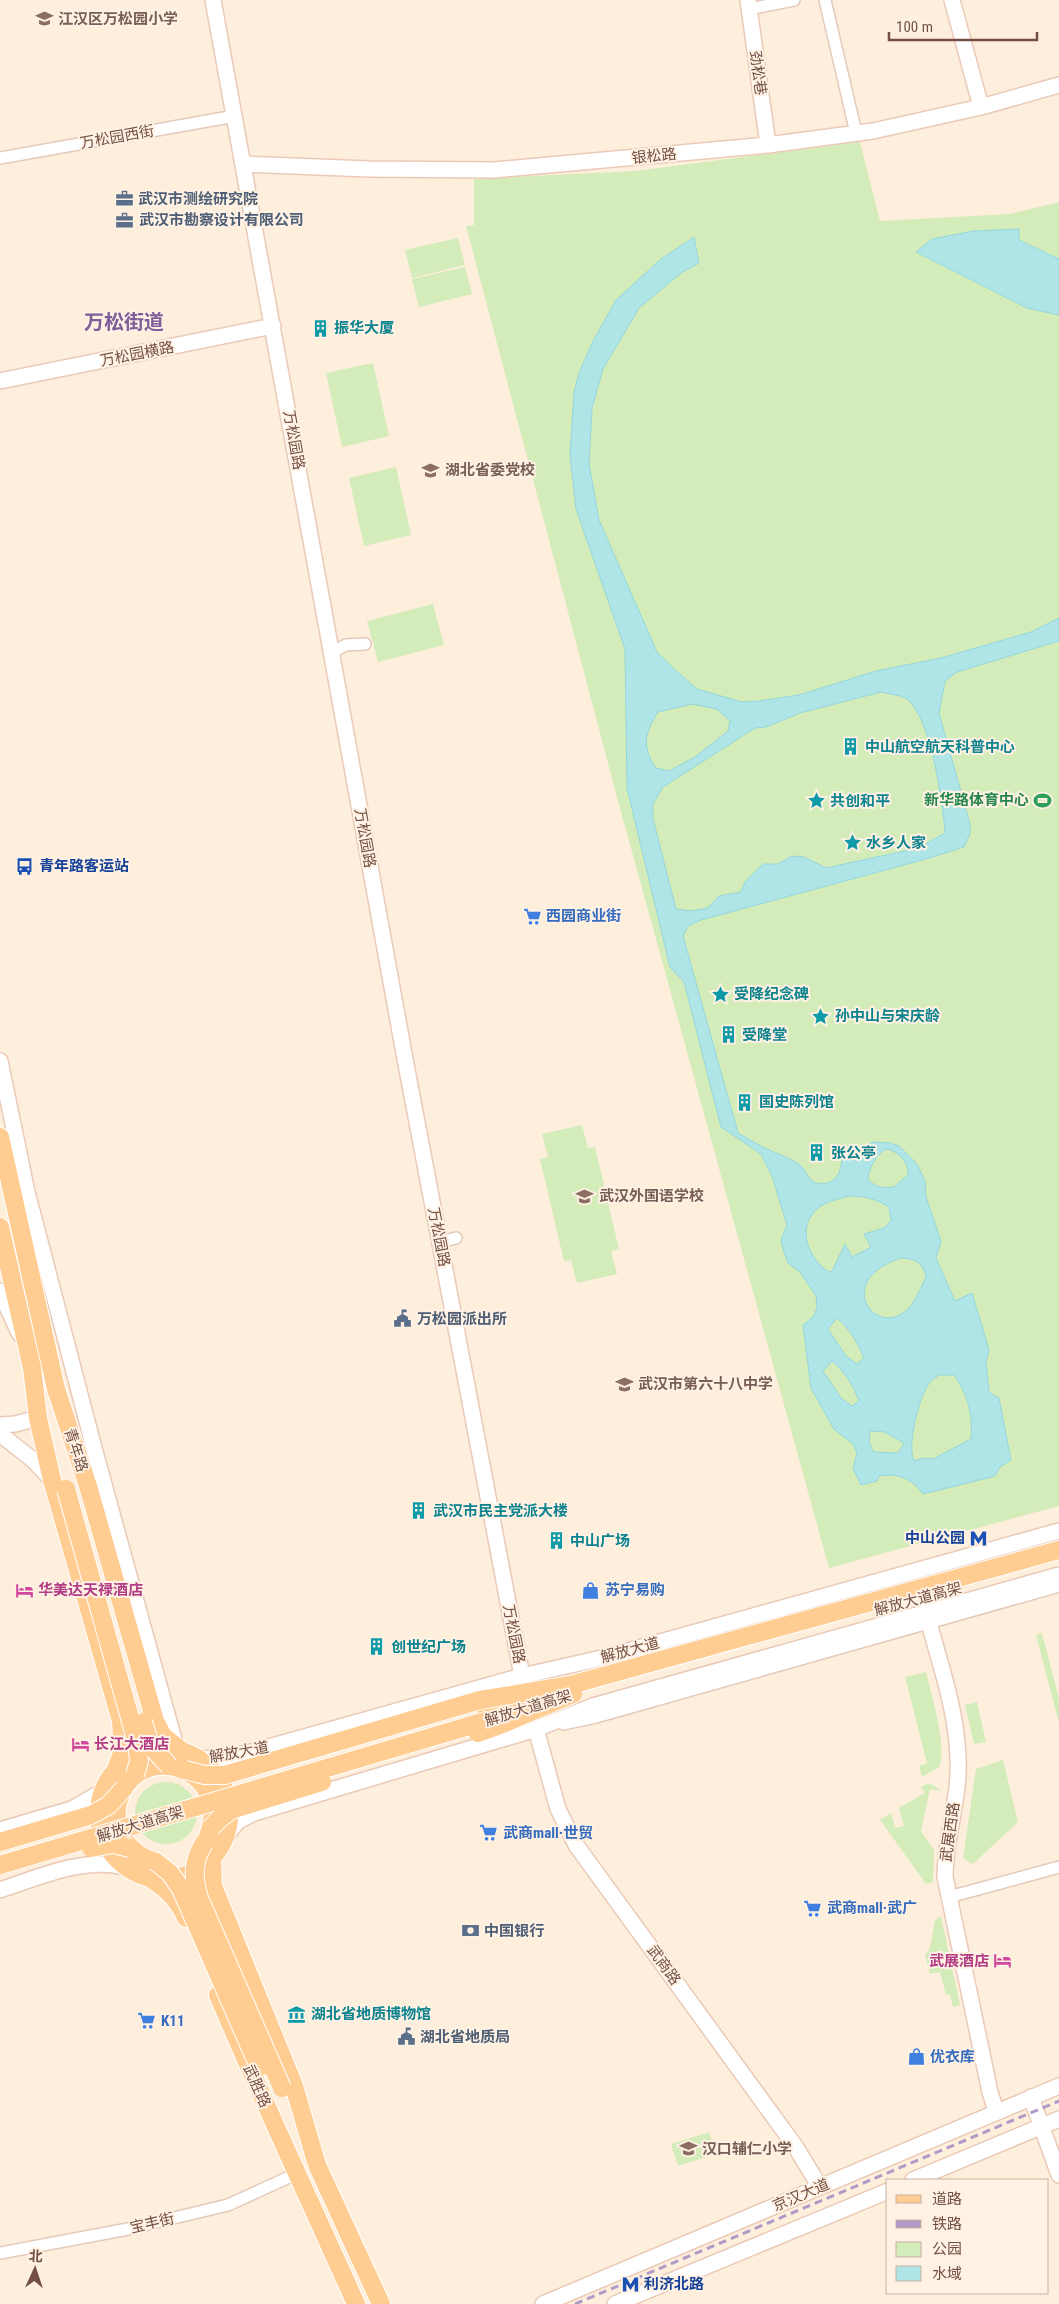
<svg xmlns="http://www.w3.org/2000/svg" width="1059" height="2304" viewBox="0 0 1059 2304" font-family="'Roboto Condensed','Noto Sans SC',sans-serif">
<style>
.green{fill:#d3ecba}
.water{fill:#b0e5e8;stroke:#95d7db;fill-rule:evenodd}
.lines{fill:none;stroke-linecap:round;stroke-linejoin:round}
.street-casing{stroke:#e4cabb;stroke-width:14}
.secondary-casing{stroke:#eacab7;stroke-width:18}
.primary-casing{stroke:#fff;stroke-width:20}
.street{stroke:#fff;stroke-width:11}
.secondary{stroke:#fff;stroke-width:15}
.primary{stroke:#ffcc92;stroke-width:18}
.rail{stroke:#af9bc6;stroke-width:3;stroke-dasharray:8 5;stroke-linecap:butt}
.primary-bridge-casing{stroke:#fff;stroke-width:20;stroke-linecap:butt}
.primary-bridge{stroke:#ffcc92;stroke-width:18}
.labels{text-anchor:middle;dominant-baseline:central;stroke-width:4;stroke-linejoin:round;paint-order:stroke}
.education-label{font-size:15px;font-weight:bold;fill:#785e54;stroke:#fff2e4;text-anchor:start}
.street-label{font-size:15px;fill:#745044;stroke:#fff2e4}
.service-label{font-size:15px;font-weight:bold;fill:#4e5e75;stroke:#fff2e4;text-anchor:start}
.culture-label{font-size:15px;font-weight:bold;fill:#0d838f;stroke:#fff2e4;text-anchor:start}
.leisure-label{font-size:15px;font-weight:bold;fill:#27864d;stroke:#fff2e4;text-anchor:end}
.transit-label{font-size:15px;font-weight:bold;fill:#164399;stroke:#fff2e4;text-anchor:start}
.shop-label{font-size:15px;font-weight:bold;fill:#366cbe;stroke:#fff2e4;text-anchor:start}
.hotel-label{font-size:15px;font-weight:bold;fill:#b23c85;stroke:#fff2e4;text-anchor:start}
.district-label{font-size:20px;font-weight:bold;fill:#7f5e99;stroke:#fff2e4}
</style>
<rect width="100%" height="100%" fill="#feeedc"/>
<path class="green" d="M860 142 880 221 1010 214 1059 202V1506L829 1568 618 801 466 226 474 225V179L635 171Z
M458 238 465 265 412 278 405 250Z
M465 267 472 294 419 307 412 279Z
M373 363 389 436 342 447 326 373Z
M396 467 411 535 364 546 349 478Z
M433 604 444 645 378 662 367 621Z
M582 1125 588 1148 595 1147 619 1249 611 1251 617 1274 577 1283 571 1260 564 1261 540 1159 548 1157 542 1134Z
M1042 1633 1059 1699V1723L1036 1635Z
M926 1672C931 1693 948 1748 939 1767L922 1777 919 1766 927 1763 905 1677Z
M977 1702 986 1742 974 1744 965 1705Z
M1003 1760 1018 1822 973 1864 963 1858 976 1769Z
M135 1813a31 31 0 1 1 62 0a31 31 0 1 1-62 0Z
M929 1783 942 1791 930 1789 921 1831 934 1850 933 1882 926 1884 880 1820 891 1813 895 1828 904 1826 899 1808 925 1793 921 1787Z
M941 1916 960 2005 953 2007 950 1994 946 1995 940 1972 930 1974 925 1955 930 1948 935 1920Z
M709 2132 716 2154 678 2166 671 2144Z"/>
<path class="water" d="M1019 229V240L1059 259V315L1027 308 916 252 932 239 974 231Z
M694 237 699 263 681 273 639 308 603 369 592 408 589 464 599 520 657 652 674 669 697 689 742 702 759 701 799 695 876 671 941 658 1031 632 1059 618V641L957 672 945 681 939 713 970 824V834L964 847 926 859 701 920 688 926 683 936 738 1133C747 1138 756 1144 765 1148 777 1154 789 1157 800 1165 805 1169 807 1177 812 1181 817 1184 825 1185 830 1182 843 1176 839 1164 845 1153L860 1152 872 1142 890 1143 899 1146 917 1164 925 1181 926 1197 941 1241 936 1258 955 1301 972 1293 989 1350 986 1363 989 1392 999 1398 1011 1460 1000 1467 995 1476 923 1494C911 1478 899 1473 879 1476L877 1481 861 1485 853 1468 857 1453 853 1444 834 1429 811 1388 803 1325 814 1316 817 1307 816 1296 800 1272 788 1263 784 1252 781 1240 787 1225 772 1176 761 1154 721 1127 684 982 670 967 627 788 625 649 576 509 570 455 574 392 579 373 592 343 616 300 661 259ZM881 692C888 694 901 695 907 699 931 717 943 804 945 833L918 848 826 868 804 857 792 856 778 864H763L745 882 741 892 719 896 708 908 690 911 676 909 653 819V804L663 787 755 728 766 727 800 713ZM692 704 717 709 730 721 728 731 695 757 669 771 656 768C641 746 645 733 658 712ZM887 1149C899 1152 909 1162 908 1175L894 1187C884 1188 875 1188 868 1179 869 1168 876 1153 887 1149ZM849 1196C865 1196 876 1199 889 1207L891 1221 884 1228 864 1234 871 1247 852 1257 845 1244 832 1271 829 1272C810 1260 797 1232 814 1212 822 1202 838 1199 849 1196ZM901 1258C916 1259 923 1262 926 1277 923 1284 914 1303 909 1308 878 1341 830 1282 901 1258ZM837 1318C850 1329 857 1342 864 1358L857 1364 846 1356 828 1329ZM832 1361C845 1372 853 1385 859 1401L852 1406 841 1398 823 1371ZM939 1375H954C968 1394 973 1416 971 1439L933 1459 923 1458 914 1461C907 1446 918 1400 928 1385 930 1381 935 1378 939 1375ZM870 1431 885 1432 904 1443 898 1453 873 1452 869 1442Z"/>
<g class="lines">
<defs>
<path id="street" d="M825 0 856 133
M749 9 794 0
M0 158 235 116
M332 652 346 645 365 644
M440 1242 456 1238
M563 1724 596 1717 1059 1586
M949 1897 1059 1867
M0 2253 128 2229 228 2205 298 2173"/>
<path id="secondary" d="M213 0 405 1059 522 1676
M748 0 768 145
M952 0 981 107
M244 164 369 169 494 170 768 145 873 131 981 107 1059 85
M0 381 273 326
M0 1061 27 1192 94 1448 176 1747
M0 1291 19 1333
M0 1425 15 1424 38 1418
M0 1434 33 1460 52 1480
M926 1611C938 1660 957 1708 958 1759 960 1799 945 1837 945 1877L990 2092 996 2111
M536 1729 558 1809 576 1845 795 2146 820 2187
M199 1759 224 1758 247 1753 522 1676 606 1657 1059 1531
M0 1830 72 1809 103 1791
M225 1837 238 1821 254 1813 536 1729 593 1706 1059 1575
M0 1890C42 1876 84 1856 128 1868
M1031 2097 1059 2175
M913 2180 1059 2119
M543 2304 1059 2086
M615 2304 888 2191"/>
<path id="primary" d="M0 1137 56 1389 88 1486 155 1721 163 1736 182 1751
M0 1227 32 1368 38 1418 52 1480 121 1721 123 1751 116 1769
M556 1689 1059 1550
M486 1709 519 1700
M99 1814a65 65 0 1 1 130 0a65 65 0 1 1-130 0Z
M212 1859 213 1886 294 2086 317 2165 381 2304
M156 1862C89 1841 116 1754 175 1767 186 1770 196 1776 203 1785 215 1801 215 1819 208 1836
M148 1877C166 1888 178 1899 186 1918
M218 1995C262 2099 310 2201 356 2304"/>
</defs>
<use href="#street" class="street-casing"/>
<use href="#secondary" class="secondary-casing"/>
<use href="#primary" class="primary-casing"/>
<use href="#street" class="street"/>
<use href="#secondary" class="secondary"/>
<use href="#primary" class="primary"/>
<path class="rail" d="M575 2304 1059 2101"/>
<defs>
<path id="primary-bridge" d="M66 1489 137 1743 139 1761 135 1775
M143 1722 150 1745 169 1766
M478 1733 500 1725 573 1694
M185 1770 205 1775H225L480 1700 570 1685
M211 1828 218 1820 231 1810 322 1782
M0 1842 91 1815 109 1805 124 1788
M204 1843C192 1862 193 1878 199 1898L282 2088
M91 1848 113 1844 130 1848
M156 1862 170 1873 181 1889 259 2067
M0 1865 489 1720"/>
</defs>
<use href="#primary-bridge" class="primary-bridge-casing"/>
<use href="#primary-bridge" class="primary-bridge"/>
</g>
<defs>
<symbol id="school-bare" viewBox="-9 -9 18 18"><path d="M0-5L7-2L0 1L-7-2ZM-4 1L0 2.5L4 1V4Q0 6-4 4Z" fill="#8d6e63" stroke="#fff2e4" stroke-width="2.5" paint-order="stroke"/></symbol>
<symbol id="office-bare" viewBox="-9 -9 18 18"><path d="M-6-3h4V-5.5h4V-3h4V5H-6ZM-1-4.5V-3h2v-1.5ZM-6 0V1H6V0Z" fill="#5c6f8a" stroke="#fff2e4" stroke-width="2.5" paint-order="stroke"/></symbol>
<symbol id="building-bare" viewBox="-9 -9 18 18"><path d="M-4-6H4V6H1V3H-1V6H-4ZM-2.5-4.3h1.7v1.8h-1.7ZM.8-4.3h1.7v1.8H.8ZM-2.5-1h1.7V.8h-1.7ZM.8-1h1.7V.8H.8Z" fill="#0f9aa8" stroke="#fff2e4" stroke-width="2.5" paint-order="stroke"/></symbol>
<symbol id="stadium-bare" viewBox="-9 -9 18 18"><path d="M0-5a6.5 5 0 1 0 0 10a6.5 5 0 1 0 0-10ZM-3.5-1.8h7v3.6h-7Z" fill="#2e9e5b" stroke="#fff2e4" stroke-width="2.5" paint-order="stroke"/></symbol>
<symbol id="sight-bare" viewBox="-9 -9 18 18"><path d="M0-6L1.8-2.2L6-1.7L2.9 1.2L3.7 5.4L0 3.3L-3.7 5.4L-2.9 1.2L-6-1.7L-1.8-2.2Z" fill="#0f9aa8" stroke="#fff2e4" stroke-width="2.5" paint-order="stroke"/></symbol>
<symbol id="bus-bare" viewBox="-9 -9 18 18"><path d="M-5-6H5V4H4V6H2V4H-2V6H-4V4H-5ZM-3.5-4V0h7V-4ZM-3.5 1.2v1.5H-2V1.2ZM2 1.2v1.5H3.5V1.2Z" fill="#1a4fb4" stroke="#fff2e4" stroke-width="2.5" paint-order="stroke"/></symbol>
<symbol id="supermarket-bare" viewBox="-9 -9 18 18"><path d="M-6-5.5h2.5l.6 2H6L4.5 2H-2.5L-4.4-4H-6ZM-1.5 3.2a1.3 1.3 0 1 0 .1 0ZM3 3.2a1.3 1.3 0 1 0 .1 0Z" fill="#3f7fe0" stroke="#fff2e4" stroke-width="2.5" paint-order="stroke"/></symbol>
<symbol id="civic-bare" viewBox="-9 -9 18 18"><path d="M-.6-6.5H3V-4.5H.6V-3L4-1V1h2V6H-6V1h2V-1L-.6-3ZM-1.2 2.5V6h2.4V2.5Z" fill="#5c6f8a" stroke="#fff2e4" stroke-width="2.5" paint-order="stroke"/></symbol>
<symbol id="metro-bare" viewBox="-9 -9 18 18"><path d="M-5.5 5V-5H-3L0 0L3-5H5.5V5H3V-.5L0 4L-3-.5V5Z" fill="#1a4fb4" stroke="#fff2e4" stroke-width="2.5" paint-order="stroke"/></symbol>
<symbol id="hotel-bare" viewBox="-9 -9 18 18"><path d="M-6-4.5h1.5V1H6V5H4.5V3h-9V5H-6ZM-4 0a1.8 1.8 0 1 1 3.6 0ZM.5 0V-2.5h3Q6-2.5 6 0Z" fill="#d1479c" stroke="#fff2e4" stroke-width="2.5" paint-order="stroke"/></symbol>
<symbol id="shop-bare" viewBox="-9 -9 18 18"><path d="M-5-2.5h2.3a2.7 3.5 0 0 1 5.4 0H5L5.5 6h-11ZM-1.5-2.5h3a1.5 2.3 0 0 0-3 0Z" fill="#3f7fe0" stroke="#fff2e4" stroke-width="2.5" paint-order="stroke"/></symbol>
<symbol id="bank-bare" viewBox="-9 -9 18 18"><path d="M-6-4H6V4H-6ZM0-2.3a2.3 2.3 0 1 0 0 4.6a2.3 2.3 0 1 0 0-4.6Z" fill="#5c6f8a" stroke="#fff2e4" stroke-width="2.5" paint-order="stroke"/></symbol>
<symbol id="museum-bare" viewBox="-9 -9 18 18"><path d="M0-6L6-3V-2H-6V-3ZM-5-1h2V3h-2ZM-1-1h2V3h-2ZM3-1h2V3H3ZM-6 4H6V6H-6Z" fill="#0f9aa8" stroke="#fff2e4" stroke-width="2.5" paint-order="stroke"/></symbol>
</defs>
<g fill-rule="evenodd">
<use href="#school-bare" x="32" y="6" width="25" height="25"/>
<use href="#office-bare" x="112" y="186" width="25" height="25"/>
<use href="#office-bare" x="112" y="208" width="25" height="25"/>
<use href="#building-bare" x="308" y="316" width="25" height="25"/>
<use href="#school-bare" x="418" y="458" width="25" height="25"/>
<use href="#building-bare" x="838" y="734" width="25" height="25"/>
<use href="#stadium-bare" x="1030" y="788" width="25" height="25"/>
<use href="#sight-bare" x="804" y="788" width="25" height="25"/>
<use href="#sight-bare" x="840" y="830" width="25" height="25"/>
<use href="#bus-bare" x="12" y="854" width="25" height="25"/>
<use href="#supermarket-bare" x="520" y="904" width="25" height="25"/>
<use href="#sight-bare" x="708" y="982" width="25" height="25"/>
<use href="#sight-bare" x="808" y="1004" width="25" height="25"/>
<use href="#building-bare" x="716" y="1022" width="25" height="25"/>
<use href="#building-bare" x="732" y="1090" width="25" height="25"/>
<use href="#building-bare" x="804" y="1140" width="25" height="25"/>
<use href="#school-bare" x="572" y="1184" width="25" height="25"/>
<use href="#civic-bare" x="390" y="1306" width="25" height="25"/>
<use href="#school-bare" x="612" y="1372" width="25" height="25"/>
<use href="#building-bare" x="406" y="1498" width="25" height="25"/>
<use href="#metro-bare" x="966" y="1526" width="25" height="25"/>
<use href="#building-bare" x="544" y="1528" width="25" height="25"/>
<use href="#hotel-bare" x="12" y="1578" width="25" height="25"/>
<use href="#shop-bare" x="578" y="1578" width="25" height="25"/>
<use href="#building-bare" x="364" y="1634" width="25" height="25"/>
<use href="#hotel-bare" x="68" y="1732" width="25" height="25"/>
<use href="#supermarket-bare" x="476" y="1820" width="25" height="25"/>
<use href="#supermarket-bare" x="800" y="1896" width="25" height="25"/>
<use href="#bank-bare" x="458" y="1918" width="25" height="25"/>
<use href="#hotel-bare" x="990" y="1948" width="25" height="25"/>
<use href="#museum-bare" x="284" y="2002" width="25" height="25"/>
<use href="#supermarket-bare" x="134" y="2008" width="25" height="25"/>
<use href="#civic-bare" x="394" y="2024" width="25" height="25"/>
<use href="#shop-bare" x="904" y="2044" width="25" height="25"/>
<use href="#school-bare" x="676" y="2136" width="25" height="25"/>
<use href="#metro-bare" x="618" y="2272" width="25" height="25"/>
</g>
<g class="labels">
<g class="education-label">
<text x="58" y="19">江汉区万松园小学</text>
<text x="445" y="470">湖北省委党校</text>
<text x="599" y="1196">武汉外国语学校</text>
<text x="638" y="1384">武汉市第六十八中学</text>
<text x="702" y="2149">汉口辅仁小学</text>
</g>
<g class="street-label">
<text transform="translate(758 73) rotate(82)">劲松巷</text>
<text transform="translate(117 137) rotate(-10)">万松园西街</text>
<text transform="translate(654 156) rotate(-6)">银松路</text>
<text transform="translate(137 354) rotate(-11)">万松园横路</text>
<text transform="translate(294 440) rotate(80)">万松园路</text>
<text transform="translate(365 838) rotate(80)">万松园路</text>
<text transform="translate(439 1237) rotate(79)">万松园路</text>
<text transform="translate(76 1450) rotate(72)">青年路</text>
<text transform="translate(918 1599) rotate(-15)">解放大道高架</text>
<text transform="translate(514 1634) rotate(79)">万松园路</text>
<text transform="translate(630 1650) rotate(-15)">解放大道</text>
<text transform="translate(528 1708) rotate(-17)">解放大道高架</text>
<text transform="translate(239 1752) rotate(-10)">解放大道</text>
<text transform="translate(140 1824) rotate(-17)">解放大道高架</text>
<text transform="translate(950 1832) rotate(-82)">武展西路</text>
<text transform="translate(664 1965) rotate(54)">武商路</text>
<text transform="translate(257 2086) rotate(66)">武胜路</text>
<text transform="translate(801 2195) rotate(-23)">京汉大道</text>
<text transform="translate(152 2223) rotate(-13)">宝丰街</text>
</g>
<g class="service-label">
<text x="138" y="199">武汉市测绘研究院</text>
<text x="139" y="220">武汉市勘察设计有限公司</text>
<text x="417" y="1319">万松园派出所</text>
<text x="484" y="1931">中国银行</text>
<text x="420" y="2037">湖北省地质局</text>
</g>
<g class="culture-label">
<text x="334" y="328">振华大厦</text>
<text x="865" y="747">中山航空航天科普中心</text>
<text x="830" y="801">共创和平</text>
<text x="866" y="843">水乡人家</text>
<text x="734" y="994">受降纪念碑</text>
<text x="835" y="1016">孙中山与宋庆龄</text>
<text x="742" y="1035">受降堂</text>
<text x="759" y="1102">国史陈列馆</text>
<text x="831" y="1153">张公亭</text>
<text x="433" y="1511">武汉市民主党派大楼</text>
<text x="570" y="1541">中山广场</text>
<text x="391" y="1647">创世纪广场</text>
<text x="311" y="2014">湖北省地质博物馆</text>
</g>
<g class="leisure-label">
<text x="1029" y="800">新华路体育中心</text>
</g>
<g class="transit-label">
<text x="39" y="866">青年路客运站</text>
<text x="965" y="1538" text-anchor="end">中山公园</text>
<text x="644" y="2284">利济北路</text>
</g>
<g class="shop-label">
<text x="546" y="916">西园商业街</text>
<text x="605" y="1590">苏宁易购</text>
<text x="503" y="1833">武商mall·世贸</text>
<text x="827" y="1908">武商mall·武广</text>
<text x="161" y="2021">K11</text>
<text x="930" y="2057">优衣库</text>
</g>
<g class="hotel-label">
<text x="38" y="1590">华美达天禄酒店</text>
<text x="94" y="1744">长江大酒店</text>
<text x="989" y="1961" text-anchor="end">武展酒店</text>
</g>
<g class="district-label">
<text x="124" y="322">万松街道</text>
</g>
</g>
<rect x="886" y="2179" width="162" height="115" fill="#fff2e4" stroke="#c7b1a4"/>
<rect x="896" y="2195" width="25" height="8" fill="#ffcc92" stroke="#c7b1a4"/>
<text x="932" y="2204" font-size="15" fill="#745044">道路</text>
<rect x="896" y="2220" width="25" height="8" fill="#af9bc6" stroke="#c7b1a4"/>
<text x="932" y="2229" font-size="15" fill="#745044">铁路</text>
<rect x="896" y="2242" width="25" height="15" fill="#d3ecba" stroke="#c7b1a4"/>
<text x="932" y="2254" font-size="15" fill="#745044">公园</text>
<rect x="896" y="2266" width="25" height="15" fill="#b0e5e8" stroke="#c7b1a4"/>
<text x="932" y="2279" font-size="15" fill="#745044">水域</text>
<g transform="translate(35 2269) rotate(3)" stroke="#fff2e4" stroke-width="4" paint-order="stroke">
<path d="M0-4L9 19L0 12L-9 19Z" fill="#745044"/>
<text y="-8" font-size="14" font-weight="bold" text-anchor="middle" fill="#745044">北</text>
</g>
<path d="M889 32v8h148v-8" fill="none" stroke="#745044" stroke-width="2.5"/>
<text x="896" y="32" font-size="15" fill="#745044" stroke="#fff2e4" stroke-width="4" paint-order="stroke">100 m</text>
</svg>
